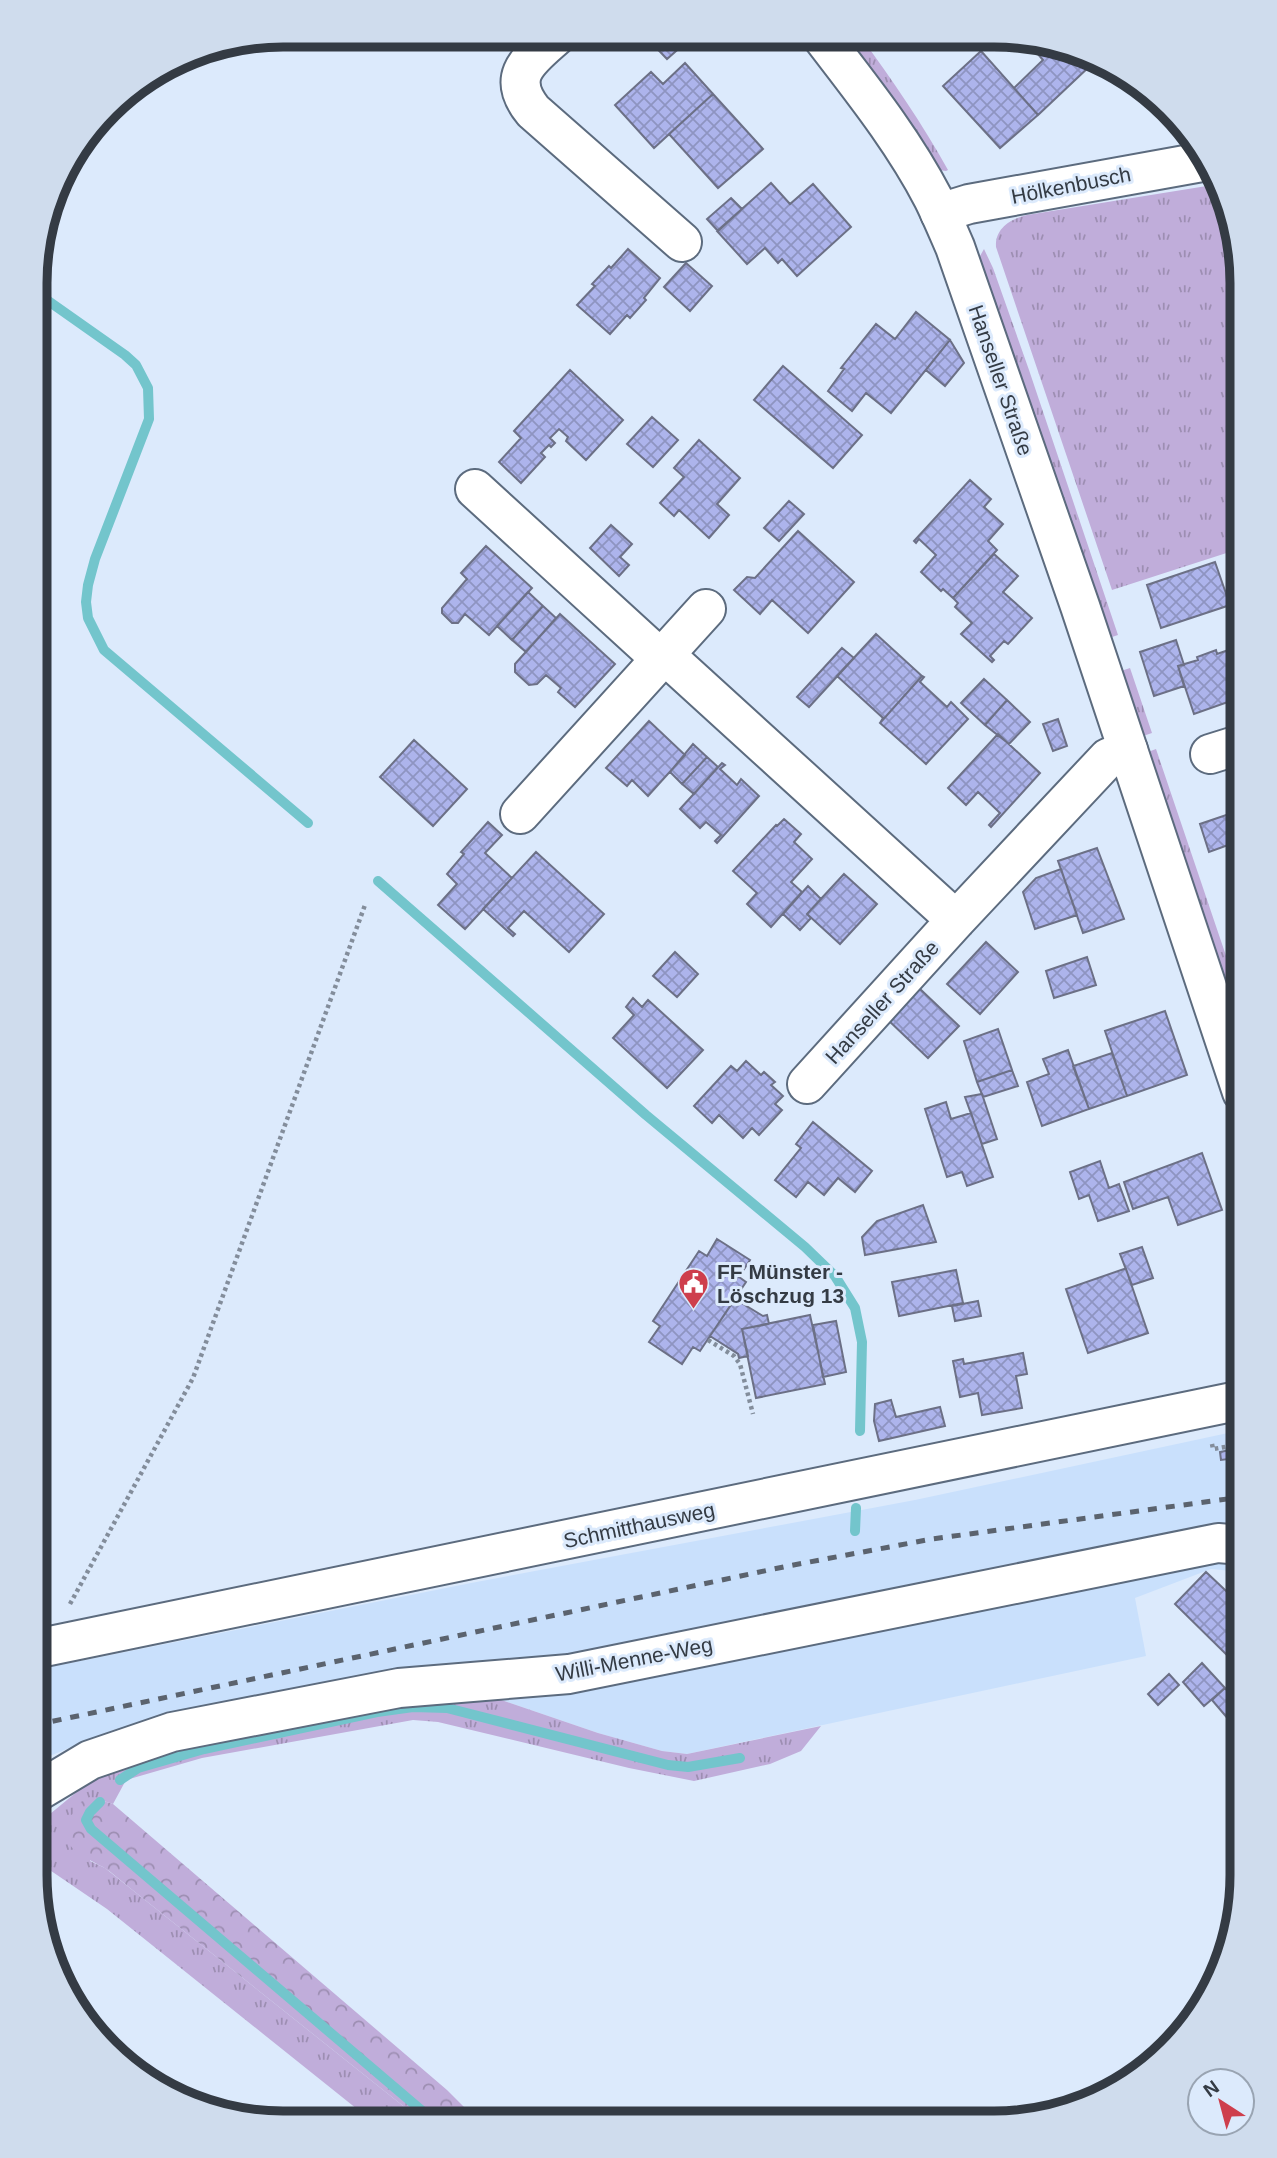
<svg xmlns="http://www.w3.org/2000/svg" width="1277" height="2158" viewBox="0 0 1277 2158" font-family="Helvetica,sans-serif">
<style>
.built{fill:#c9e0fc}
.grass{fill:url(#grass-tufts)}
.forest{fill:url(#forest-crowns)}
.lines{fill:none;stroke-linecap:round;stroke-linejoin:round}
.stream{stroke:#73c5cc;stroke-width:10}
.building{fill:url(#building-cross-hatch);stroke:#6c7086;stroke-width:2}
.minor-casing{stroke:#5c6b7e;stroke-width:42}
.major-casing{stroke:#5c6b7e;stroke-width:42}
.path{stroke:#838d9b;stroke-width:4.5;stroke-dasharray:3.5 3.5;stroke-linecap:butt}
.minor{stroke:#fff;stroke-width:38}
.major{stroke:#fff;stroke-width:38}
.rail{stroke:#5b636e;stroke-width:5;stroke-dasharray:9 9;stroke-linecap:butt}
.labels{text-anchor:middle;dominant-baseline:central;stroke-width:6;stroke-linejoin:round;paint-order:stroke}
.street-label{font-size:21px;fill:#343b44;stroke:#dceafc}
.poi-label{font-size:21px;font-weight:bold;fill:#343b44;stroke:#dceafc;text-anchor:start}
.rim{fill:none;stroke:#343b44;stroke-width:9}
</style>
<defs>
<pattern id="grass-tufts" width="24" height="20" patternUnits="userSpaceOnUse" patternTransform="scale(1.75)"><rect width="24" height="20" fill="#c0adda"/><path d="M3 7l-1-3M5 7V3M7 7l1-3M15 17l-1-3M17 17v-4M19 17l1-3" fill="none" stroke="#9d8eb2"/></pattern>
<pattern id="forest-crowns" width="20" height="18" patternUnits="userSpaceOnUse" patternTransform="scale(1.75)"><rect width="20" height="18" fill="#c0adda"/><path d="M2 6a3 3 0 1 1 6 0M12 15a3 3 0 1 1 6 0" fill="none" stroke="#9d8eb2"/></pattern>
<pattern id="building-cross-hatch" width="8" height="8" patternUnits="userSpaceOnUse" patternTransform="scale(1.75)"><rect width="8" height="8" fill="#adb4ec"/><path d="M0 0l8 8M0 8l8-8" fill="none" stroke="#8e94c1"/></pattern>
</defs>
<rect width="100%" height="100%" fill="#dceafc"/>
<path class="built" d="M1242 1430V1572L1211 1569 1135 1598 1146 1656 687 1754 662 1751 598 1733 484 1694 560 1658H513L443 1665 161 1718 113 1730 35 1762V1670L471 1583 915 1500Z"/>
<path class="grass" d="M850 37H861C892 80 922 123 948 170L946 171 939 170 849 41Z
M1219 184 1223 189 1242 284V548L1112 590 996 247C995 228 1011 219 1027 215Z
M984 249 993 268 1029 370 1118 635 1109 638 1007 334 981 266 980 256Z
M1130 668 1152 733 1143 736 1121 671Z
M1156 749 1242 1003V1032L1148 752Z
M484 1694 598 1733 662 1751 687 1754 821 1726 801 1751 770 1764 694 1781 629 1768 438 1722 413 1720 202 1758 126 1780 113 1804 97 1799 90 1861 105 1868 130 1888 422 2121H372L107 1909 35 1860V1824L50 1814 96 1776 189 1738Z"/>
<path class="forest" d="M97 1799 113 1804 447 2090 479 2122 422 2121 130 1888C121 1881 113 1873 103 1867 67 1848 51 1839 82 1801Z"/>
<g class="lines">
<path class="stream" d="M37 293 125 355 136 365 148 388 149 419 95 559 88 585 86 602 88 618 104 650 308 823
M378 881 646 1115 805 1247 835 1276 855 1308 862 1342 860 1431
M855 1531 856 1508
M120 1780 138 1768 204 1749 377 1712 413 1707 447 1708 668 1765 688 1767 740 1758
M100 1802 90 1812 86 1820 91 1829 434 2121"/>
</g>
<path class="building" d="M645 36H693L667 59Z
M1035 41 1092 64 1038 115 1014 88 1043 60 1030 45Z
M981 51 1038 115 1000 148 943 86Z
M685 63 713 94 654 148 615 105 651 72 663 84Z
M713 94 763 149 718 188 669 134Z
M771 183 790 204 813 184 851 227 797 276 782 259 778 263 765 248 747 264 717 231Z
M731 198 742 209 718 231 707 219Z
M628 249 660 278 644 298 646 300 630 318 627 315 610 334 577 305 595 286 592 284 609 266 611 268Z
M686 263 712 286 690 311 664 287Z
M916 312 950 340 891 413 866 393 852 411 828 391 844 369 841 368 876 324 895 339Z
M950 340 964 363 945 386 926 370Z
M783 366 862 435 833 468 754 400Z
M570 370 623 420 586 460 566 441 568 437 559 429 550 438 555 443 551 447 549 445 541 453 545 457 521 483 499 462 521 438 514 431Z
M652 417 678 440 653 467 627 444Z
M699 440 740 478 717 504 729 515 709 538 679 510 674 516 660 503 684 477 674 468Z
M970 480 991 499 984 507 1003 524 988 541 997 550 953 598 943 589 941 591 921 572 936 555 919 539 916 543 914 541Z
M789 501 804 514 779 541 764 528Z
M611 525 632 544 620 557 629 565 619 576 590 548Z
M798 531 854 582 808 633 772 600 760 614 734 590 747 577 755 578Z
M486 546 532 588 489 635 465 614 458 623H452L442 613V608L467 579 461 573Z
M994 554 1018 576 1003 592 1032 618 1008 644 1004 641 990 656 994 660 992 662 961 634 972 623 955 607 958 603 953 598Z
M1215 562 1230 605 1161 628 1147 585Z
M528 592 543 606 512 640 497 626Z
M543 606 556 618 526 652 512 640Z
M560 614 615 664 575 707 558 692 561 688 546 675 537 684 529 685 515 672V664Z
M876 634 922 676 880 723 883 718 837 676Z
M1176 640 1184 665 1178 666 1184 686 1154 696 1140 652Z
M1237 647 1242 660V697L1194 714 1178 666 1198 660 1197 657 1216 650 1217 654Z
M842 648 854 658 809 707 797 697Z
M922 676 924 677 920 682 947 707 951 702 968 719 926 764 880 723Z
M984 679 1007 700 985 725 961 703Z
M1007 700 1030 722 1009 744 985 725Z
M1058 719 1067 746 1053 751 1043 724Z
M649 721 685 755 648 796 632 780 627 786 606 768Z
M998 734 1040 773 991 827 989 825 1000 813 978 792 966 805 948 788Z
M414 740 467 789 433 826 380 777Z
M693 744 707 757 682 784 670 772Z
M707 757 718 767 694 794 682 784Z
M722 763 725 765 720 769 737 785 741 779 759 796 717 843 715 841 721 835 706 822 700 828 680 809Z
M1235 812 1242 832V840L1209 852 1200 824Z
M784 819 801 834 794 842 812 859 791 882 802 892 771 927 747 904 757 893 733 871 776 825 777 826Z
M488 822 502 835 485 853 512 878 465 929 438 905 457 884 447 874 464 854 461 852Z
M1097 848 1124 919 1083 933 1058 861Z
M536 852 604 914 569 952 524 911 508 928 515 934 513 936 483 909Z
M1061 869 1077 915 1035 929 1023 892 1036 878Z
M844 874 877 904 840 944 807 914Z
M808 886 821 899 807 914 811 918 800 930 783 914Z
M986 942 1018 972 980 1014 947 984Z
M675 952 698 974 677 997 653 976Z
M1087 957 1096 985 1054 998 1046 971Z
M919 988 959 1026 928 1058 888 1020Z
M633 998 642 1007 648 1000 703 1050 667 1088 613 1038 634 1015 626 1007Z
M1165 1011 1187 1075 1127 1096 1105 1031Z
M998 1029 1012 1070 977 1082 964 1041Z
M1068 1050 1089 1109 1042 1126 1027 1082 1049 1074 1043 1059Z
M1112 1053 1127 1096 1089 1109 1073 1066Z
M746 1061 761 1075 764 1072 775 1082 771 1085 783 1096 775 1104 782 1110 759 1135 752 1128 743 1138 719 1115 712 1123 694 1106 731 1066 737 1071Z
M1012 1070 1018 1086 983 1097 977 1082Z
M982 1094 997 1139 982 1144 965 1097Z
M946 1102 951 1119 971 1113 993 1177 967 1186 962 1172 947 1177 925 1109Z
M813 1122 872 1171 855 1192 838 1178 824 1195 808 1182 796 1197 775 1180 801 1148 796 1144Z
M1202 1153 1222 1210 1178 1225 1168 1197 1133 1209 1124 1182Z
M1100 1161 1109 1188 1119 1184 1129 1211 1098 1221 1089 1195 1079 1199 1070 1172Z
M923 1205 936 1242 865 1255 862 1237 877 1221Z
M717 1239 750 1260 739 1277 746 1282 700 1351 693 1347 682 1364 649 1342 660 1326 653 1321 699 1251 707 1256Z
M1142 1247 1153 1278 1132 1285 1120 1254Z
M1124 1269H1126L1148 1333 1088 1353 1066 1289Z
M956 1270 963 1303 899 1316 892 1282Z
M735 1299 763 1316 767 1315 769 1324 742 1329 748 1356 739 1358 738 1354 710 1336Z
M978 1301 981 1316 955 1321 952 1306Z
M810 1315 825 1384 756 1398 742 1329Z
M836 1321 846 1372 823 1377 813 1325Z
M1023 1353 1027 1374 1016 1376 1022 1408 982 1415 978 1393 960 1397 953 1361 963 1359 964 1364Z
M891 1400 896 1417 940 1407 945 1426 879 1441 874 1421 875 1404Z
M1235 1449 1237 1458 1221 1460 1220 1452Z
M1206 1572 1242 1606V1647L1231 1659 1175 1604Z
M1202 1663 1225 1688 1204 1706 1183 1682Z
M1169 1674 1179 1685 1158 1705 1148 1694Z
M1225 1688 1241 1707V1734L1212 1700Z"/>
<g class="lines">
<defs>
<path id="minor" d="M556 36C529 60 505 76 533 111L682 242
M940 213 969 204 1202 162
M475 489 661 659
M665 655 956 920
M1210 754 1242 744
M520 814 706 609
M807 1084 956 920 1108 758 1128 750
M35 1649 1242 1400
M35 1793 90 1760 172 1732 399 1688 569 1674 1218 1543 1242 1545"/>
<path id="major" d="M822 37C861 88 903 140 933 198 941 214 948 231 955 247L1080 606 1242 1092"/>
</defs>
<use href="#minor" class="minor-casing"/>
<use href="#major" class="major-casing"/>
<path class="path" d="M708 1340 734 1356 740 1364 753 1414
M1212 1444 1213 1449 1237 1445 1239 1453H1236
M70 1604 193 1378 365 905"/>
<use href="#minor" class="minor"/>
<use href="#major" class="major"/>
<path class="rail" d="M35 1725 788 1566 932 1539 1242 1497"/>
</g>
<defs>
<symbol id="civic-pin" viewBox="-11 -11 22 30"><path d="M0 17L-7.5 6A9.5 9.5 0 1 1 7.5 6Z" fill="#ce3e4c" stroke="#dceafc"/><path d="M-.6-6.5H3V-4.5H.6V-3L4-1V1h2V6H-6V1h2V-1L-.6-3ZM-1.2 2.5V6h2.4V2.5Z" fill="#fff"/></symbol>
</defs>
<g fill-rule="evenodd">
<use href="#civic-pin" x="676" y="1266" width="35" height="47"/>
</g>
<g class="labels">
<g class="street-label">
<text transform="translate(1071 185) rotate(-11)">Hölkenbusch</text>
<text transform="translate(1001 380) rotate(71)">Hanseller Straße</text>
<text transform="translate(882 1002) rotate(-48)">Hanseller Straße</text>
<text transform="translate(639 1525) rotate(-12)">Schmitthausweg</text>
<text transform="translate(634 1659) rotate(-11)">Willi-Menne-Weg</text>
</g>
<g class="poi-label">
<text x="717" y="1271">FF Münster -<tspan x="717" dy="24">Löschzug 13</tspan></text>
</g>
</g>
<path d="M0 0H1277V2158H0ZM283 47H994A236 236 0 0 1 1230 283V1875A236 236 0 0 1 994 2111H283A236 236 0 0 1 47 1875V283A236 236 0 0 1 283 47Z" fill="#cfdced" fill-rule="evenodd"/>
<path class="rim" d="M283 47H994A236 236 0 0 1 1230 283V1875A236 236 0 0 1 994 2111H283A236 236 0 0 1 47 1875V283A236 236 0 0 1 283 47Z"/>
<g transform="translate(1221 2102) rotate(324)"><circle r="33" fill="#dceafc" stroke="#99a4b2" stroke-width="2"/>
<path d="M0-5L12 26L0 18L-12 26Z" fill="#ce3e4c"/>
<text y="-10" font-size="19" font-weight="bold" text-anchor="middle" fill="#343b44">N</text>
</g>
</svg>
